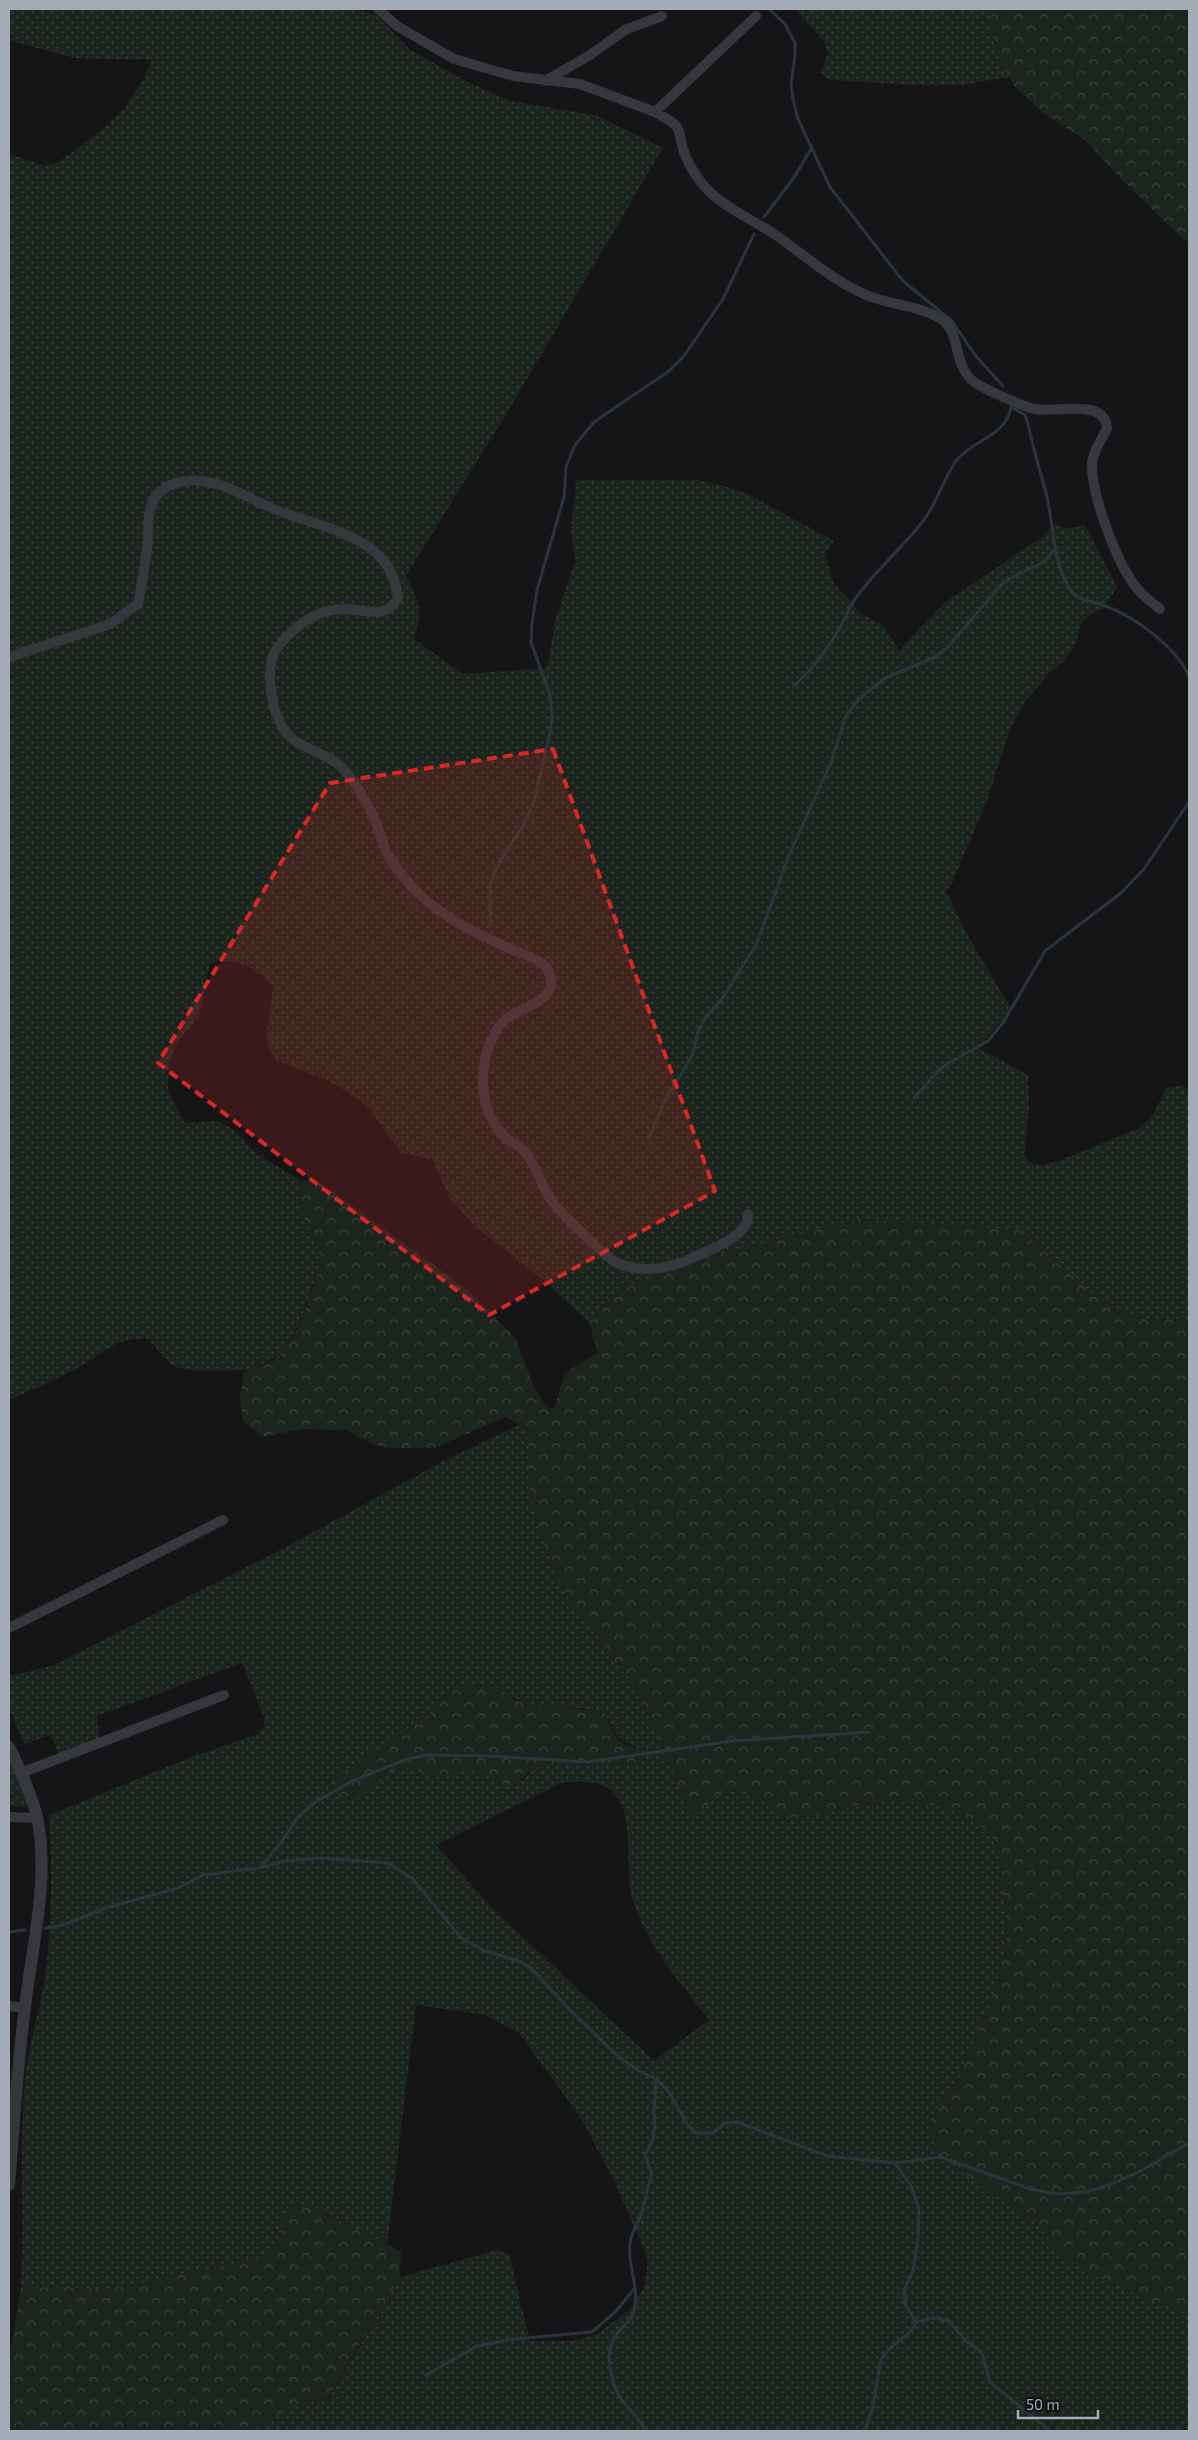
<svg xmlns="http://www.w3.org/2000/svg" width="1198" height="2440" viewBox="0 0 1198 2440" font-family="'Exo 2',sans-serif">
<style>
.grass{fill:url(#grass-dots);fill-rule:evenodd}
.forest{fill:url(#forest-crowns)}
.lines{fill:none;stroke-linecap:round;stroke-linejoin:round}
.stream{stroke:#2a343c;stroke-width:3}
.minor{stroke:#35373c;stroke-width:10}
.tertiary{stroke:#35373c;stroke-width:12}
.marked{fill:#d62828;fill-opacity:0.2;stroke:#d62828;stroke-width:4;stroke-dasharray:10 6;stroke-linejoin:round}
</style>
<defs>
<pattern id="grass-dots" width="8" height="8" patternUnits="userSpaceOnUse" patternTransform="scale(1.25)"><rect width="8" height="8" fill="#1c251d"/><path d="M2 2h.1M6 6h.1" fill="none" stroke="#3a423c" stroke-width="1.8" stroke-linecap="round"/></pattern>
<pattern id="forest-crowns" width="20" height="18" patternUnits="userSpaceOnUse" patternTransform="scale(1.25)"><rect width="20" height="18" fill="#1c251d"/><path d="M2 6a3 3 0 1 1 6 0M12 15a3 3 0 1 1 6 0" fill="none" stroke="#3a423c"/></pattern>
</defs>
<rect width="100%" height="100%" fill="#151517"/>
<path class="grass" d="M9 9H354L376 15 410 50 470 83 510 101 595 115 663 148 511 406 406 576C420 602 423 610 414 639L463 674 547 668 556 617 575 561 571 528 576 480H696L721 485 748 494 834 541 825 553 833 582 860 613 884 626 899 651 944 603 1042 537 1055 523 1066 529 1085 525 1117 587 1103 609 1091 613 1081 623 1076 643 1064 661 1049 673 1027 699 1010 729 987 801 952 883 946 891 970 940 1009 1005 1008 1014 978 1048 1028 1075 1029 1103 1025 1154 1028 1162 1039 1165 1056 1162 1142 1127 1153 1115 1166 1088 1183 1085 1189 1091V1321L1132 1317 1092 1293 1019 1230 860 1219 722 1254 658 1274 623 1289 589 1322 543 1280 477 1228 450 1199 433 1160 402 1153 381 1126 371 1110 361 1101 329 1081 276 1060 268 1047 267 1030 273 988C262 968 231 957 210 963L200 1014 176 1045 169 1062 168 1092 185 1123 217 1121 233 1129 256 1153 301 1181C294 1206 312 1235 322 1258L302 1317 285 1350 268 1362 251 1370 193 1371 172 1366 148 1339C114 1336 100 1357 72 1371 51 1382 30 1391 9 1400V154C20 157 39 166 49 165 57 165 66 156 72 152 113 123 132 106 152 60L74 58 9 40Z
M795 9H989L991 32 1009 77 961 85H915L829 80 821 73 828 53 823 40Z
M519 1425 527 1429 530 1489 538 1526 555 1573 571 1602 640 1693 690 1814C705 1811 714 1794 730 1792 756 1789 769 1812 789 1817 807 1821 836 1810 853 1806 887 1799 926 1799 958 1813 970 1819 981 1827 992 1833L1001 1864 1007 1943 996 1989 959 2075 929 2122 937 2153 1038 2225 1062 2256 1157 2303 1189 2312V2431H250C273 2418 300 2397 328 2400L400 2277 497 2250 509 2254 530 2341H573L597 2334 629 2310 644 2287 648 2259 611 2174 580 2117 519 2033 485 2015 416 2005 387 2245 321 2211 280 2215 279 2239 267 2257 113 2289 21 2287C24 2218 19 2148 25 2079 29 2042 41 2007 46 1970 52 1919 52 1866 49 1815L189 1758 258 1734 264 1727V1718L242 1663 97 1716 100 1744 61 1759 51 1735 24 1744 9 1708V1676L52 1666 290 1545 441 1462ZM452 1690 510 1695C531 1712 562 1704 587 1710 594 1711 602 1716 609 1719 614 1736 620 1741 636 1747L625 1768 607 1764 550 1763 536 1768 522 1780 498 1784 476 1768C461 1770 450 1779 435 1776 424 1774 412 1765 401 1768 373 1776 378 1801 337 1797L411 1726 425 1721ZM563 1782C580 1782 604 1779 616 1795 635 1821 624 1866 632 1897 645 1943 680 1982 709 2020L654 2061 492 1908 436 1845Z
M9 1754 30 1807 9 1806Z"/>
<path class="forest" d="M989 9H1189V243L1182 238 1119 177 1086 141 1043 113 1015 87 1003 66 991 32Z
M317 1180 468 1290 516 1339 534 1387 546 1407 554 1409 565 1372 598 1353 589 1322 623 1289 658 1274 722 1254 860 1219 1019 1230 1092 1293 1132 1317 1189 1321V2312L1157 2303 1088 2273 1062 2256 1038 2225 937 2154 929 2122 959 2075 996 1989 1007 1943 1001 1864 991 1833C981 1826 970 1819 958 1813 926 1799 887 1799 853 1806 836 1810 807 1821 789 1817 769 1812 756 1789 730 1792 714 1794 705 1811 690 1814L640 1693 571 1602 555 1573 538 1526 530 1489 527 1428 505 1417 434 1448H390L374 1445 347 1430 302 1429 263 1437 243 1421 240 1398 244 1371C257 1370 277 1360 285 1349 301 1331 314 1282 322 1258 312 1235 294 1206 301 1181Z
M467 1683 486 1684 498 1688 517 1701 530 1704 603 1712C610 1721 611 1733 620 1741 627 1747 635 1746 645 1755L641 1763 625 1768 607 1764 550 1763 536 1768 512 1785 498 1784 476 1768C461 1770 450 1779 435 1776 424 1774 412 1765 401 1768 376 1776 362 1814 331 1793L335 1777 411 1726 425 1721 452 1690Z
M296 2200 401 2251 400 2277 327 2400 317 2399 302 2403 250 2431H9V2359L21 2287 113 2289 267 2257 279 2239 280 2215Z"/>
<g class="lines">
<path class="stream" d="M769 9 785 24 795 43V56L791 84 793 99 798 119 830 187 903 281 952 321 975 355 1003 386
M764 217 795 176 812 147
M1011 407 1025 415 1028 424C1033 449 1041 473 1047 497 1054 528 1053 566 1072 592 1079 601 1093 601 1103 605 1134 616 1175 646 1189 676
M794 686C814 668 828 649 841 626 845 618 848 610 853 602 873 572 901 550 923 521 937 503 943 480 956 461 973 439 1006 437 1011 407
M490 926V884L500 861 523 826 534 801 550 733 552 717 550 695 531 642 532 624 537 590 564 497 566 467 575 445 594 422 669 371 684 356 723 299 754 234
M914 1098 938 1071 950 1062 988 1041 1003 1023 1045 951 1121 893 1144 869 1189 802
M649 1138 665 1100 692 1056 698 1032 705 1018 722 999 756 945 790 853 830 765 846 716 859 699 885 678 933 658 947 648 1002 584 1020 573 1044 562 1056 548
M260 1868 282 1841 298 1817 314 1803 352 1781 407 1759 427 1755 488 1756 587 1762 733 1741 869 1732
M45 1928 60 1926 106 1908 178 1888 203 1875 259 1868 285 1861 320 1858 388 1863 413 1879 461 1938 485 1951 522 1962 534 1971 570 2010 618 2056 639 2071 656 2079 669 2092 687 2124 696 2133H713L725 2123 737 2122 827 2156 895 2163 941 2157 1030 2189 1057 2194 1087 2192 1112 2184 1140 2171 1189 2143
M9 1932 25 1930
M895 2163 911 2186 919 2209 918 2238 913 2271 904 2290 906 2306 916 2322
M916 2322 936 2318 949 2321 966 2341 982 2353 990 2382 1050 2431
M426 2375 477 2346 514 2339 592 2332 616 2311 635 2288
M646 2431C634 2409 618 2404 612 2378 608 2359 607 2343 621 2329 627 2323 632 2319 634 2311 640 2288 627 2265 630 2243 631 2233 638 2223 641 2214 646 2201 646 2190 652 2175L645 2155 653 2139 655 2125 654 2113 656 2080
M864 2431 872 2411 881 2360 886 2352 911 2331 916 2322"/>
<path class="minor" d="M378 9 397 26 454 59 513 76 580 84 655 112 756 16
M545 81 590 55 625 30 662 16
M655 112C662 117 672 120 677 127 681 133 680 139 682 145 686 162 698 181 711 193 730 211 756 221 777 236 807 257 832 280 866 295 889 305 925 306 944 321 961 336 953 364 973 381 981 388 1024 407 1035 409 1056 413 1105 398 1107 428 1102 440 1093 450 1092 463 1091 495 1116 560 1135 586 1142 595 1151 602 1160 609
M9 657 110 624 138 604C142 585 145 566 147 547 150 531 145 510 156 496 167 483 186 479 202 481 230 485 244 496 269 507 306 523 354 529 382 559 392 570 396 583 398 597 387 621 366 609 345 609 326 609 308 617 294 630 287 636 278 645 274 653 265 677 272 724 294 740 311 752 332 755 345 771 358 785 368 805 376 822 380 832 382 842 386 851 421 914 477 934 539 961 545 965 548 968 550 975 558 1002 521 1006 506 1019 493 1031 487 1048 484 1066 480 1091 486 1117 504 1136 510 1142 519 1145 525 1152 536 1165 541 1184 550 1198 560 1213 574 1225 587 1237 595 1245 605 1256 615 1262 642 1275 673 1268 699 1255 715 1247 749 1236 748 1214
M9 1628 223 1520
M21 1773 224 1695
M9 1817 37 1818
M9 2006 24 2008"/>
<path class="tertiary" d="M9 1747C20 1769 31 1793 37 1817 50 1878 32 1946 25 2007 17 2066 14 2126 9 2185"/>
</g>
<path class="marked" d="M553 749 715 1191 489 1315 158 1063 330 783Z"/>
<rect width="1198" height="2440" fill="none" stroke="#a5acb8" stroke-width="20"/>
<path d="M1018 2410v8h80v-8" fill="none" stroke="#a5acb8" stroke-width="2.5"/>
<text x="1026" y="2410" font-size="15" fill="#a5acb8" stroke="#101012" stroke-width="4" paint-order="stroke">50 m</text>
</svg>
